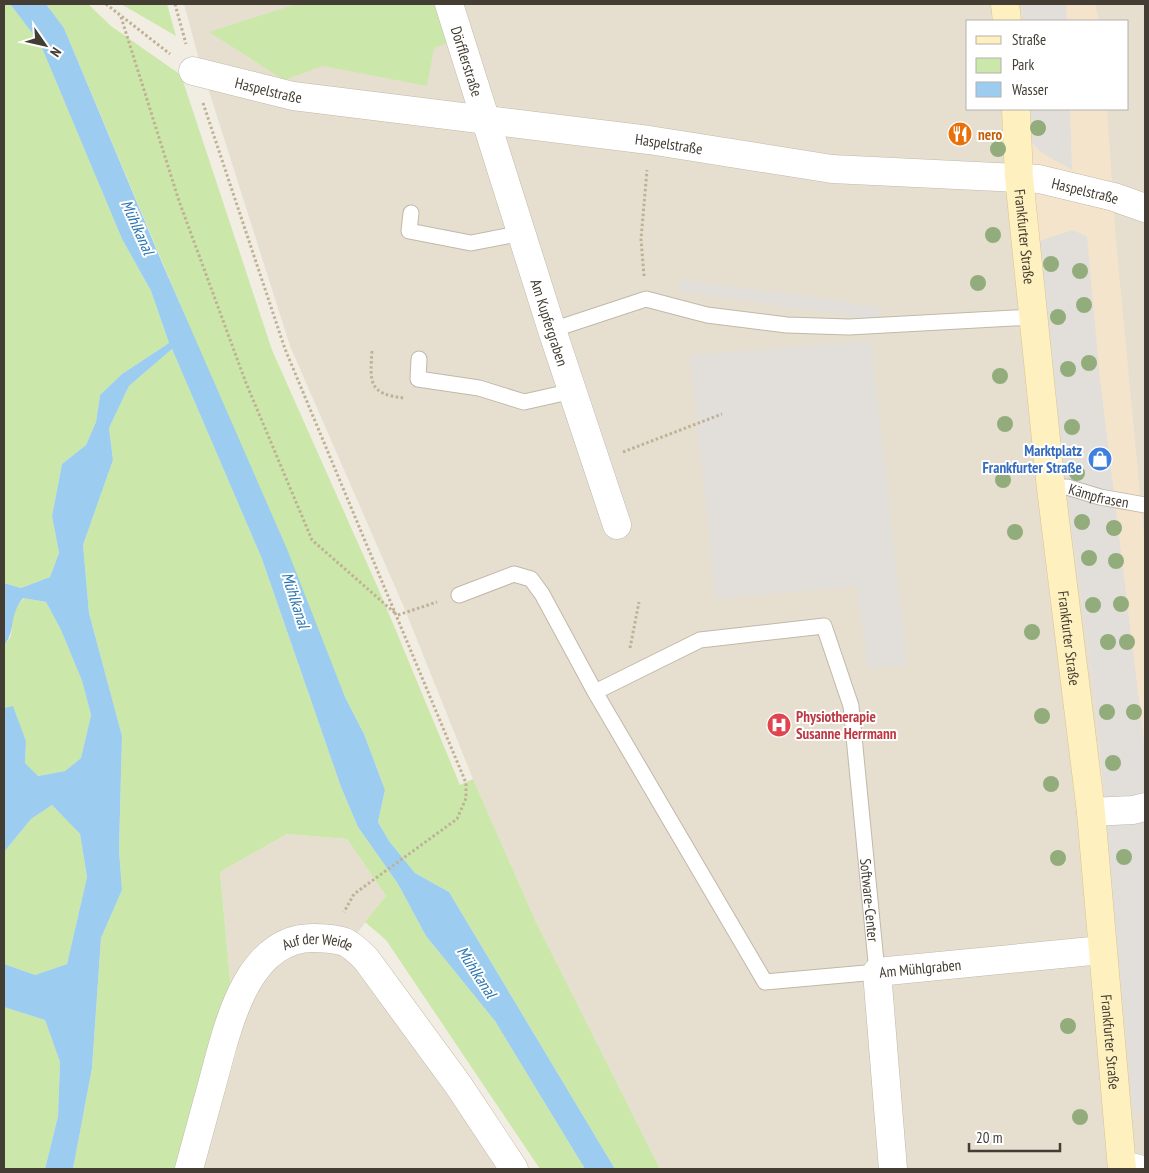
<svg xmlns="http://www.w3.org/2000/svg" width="1149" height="1173" viewBox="0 0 1149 1173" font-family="'PT Sans Narrow',sans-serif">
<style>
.residential{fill:#e6dfd0;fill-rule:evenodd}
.commercial{fill:#f5e4cc}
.green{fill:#cbe8aa}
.parking{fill:#e2dfdb}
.water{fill:#9ccdf1}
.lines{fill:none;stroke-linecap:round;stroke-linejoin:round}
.lane-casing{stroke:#c0b8a8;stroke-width:17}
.street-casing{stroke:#c0b8a8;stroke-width:29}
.secondary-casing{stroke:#d6c593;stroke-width:29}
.path{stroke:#bfb196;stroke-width:3;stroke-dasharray:2.5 2.5;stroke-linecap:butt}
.lane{stroke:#fff;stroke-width:15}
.street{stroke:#fff;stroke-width:28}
.secondary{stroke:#fff1bf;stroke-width:28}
.tree{fill:#92ac7b}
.labels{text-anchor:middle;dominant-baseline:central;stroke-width:4;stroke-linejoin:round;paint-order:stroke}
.street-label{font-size:15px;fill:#433d33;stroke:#fff}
.food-label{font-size:15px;font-weight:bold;fill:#c56008;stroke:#fff;text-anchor:start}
.shop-label{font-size:15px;font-weight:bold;fill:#366cbe;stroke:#fff;text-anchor:end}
.health-label{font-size:15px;font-weight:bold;fill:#be3a42;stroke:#fff;text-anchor:start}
.water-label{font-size:16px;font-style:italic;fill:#2b76b1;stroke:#fff}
</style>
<rect width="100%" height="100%" fill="#f2ede3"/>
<path class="residential" d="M184 4H1145V1169H660L536 922 473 779 403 605 290 346 200 63ZM968 21H1128V109H968Z
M287 834 347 839 386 896 347 946 502 1169H203L237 1050 220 872Z"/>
<path class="commercial" d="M1022 4H1095L1099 21H1023Z
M1027 109H1107L1116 241 1145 547V807L1104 811 1094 690 1069 512 1036 242Z"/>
<path class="green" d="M4 4H10L40 42 122 239 151 291 169 343 122 374 100 395 96 422 86 445 62 464 52 516 59 553 50 577 21 588 4 583Z
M46 4H88L111 26 181 75 272 350 382 597 460 785 473 779 536 922 660 1169H615L449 892 415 873 389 841 378 822 385 790 364 734 345 697 64 28Z
M121 4H167L176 36Z
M296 4H439L451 42 434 48 427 86 323 66 284 80 209 32Z
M172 349 262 559 341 787 358 827 398 884 426 936 495 1021 585 1169H540L386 940 365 922 386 896 347 839 287 834 220 872 231 989 177 1169H73L92 1068 101 938 122 890 119 850 122 736 89 613 83 545 113 460 109 428 129 386Z
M24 598 46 602 61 630 82 681 91 715 81 758 65 771 37 776 25 763 26 741 13 707 4 708V646L11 636 14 610Z
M52 805 80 834 87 877 67 964 35 975 4 964V852L31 819Z
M4 1007 45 1020 60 1062 58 1116 45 1169H4Z"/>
<path class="parking" d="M1022 4H1066L1067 21H1023Z
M1027 109H1070L1072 170 1042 153 1028 139Z
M1072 230 1087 236 1100 379 1145 749V1119L1133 1109 1094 690 1069 512 1036 242Z
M680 279 880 307 878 320 678 291Z
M871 341 907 665 868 669 857 586 716 599 690 355Z"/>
<path class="water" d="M10 4H46L64 28 163 265 287 549 345 697 364 734 385 790 378 822 389 841 415 873 449 892 615 1169H585L495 1021 426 936 398 884 358 827 341 787 262 559 172 349 129 386 109 428 113 460 83 545 89 613 122 736 119 850 122 890 101 938 92 1068 73 1169H45L58 1116 60 1062 45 1020 4 1007V964L35 975 67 964 87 877 80 834 52 805 31 819 4 852V708L13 706 26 741 25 763 38 776 65 771 81 758 91 715 82 681 61 630 46 602 23 598C8 617 17 628 4 646V583L21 588 50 577 59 553 52 516 62 464 86 445 96 422 100 395 122 374 169 343 151 291 122 239 40 43Z"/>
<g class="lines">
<defs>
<g id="lane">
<path d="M411 213 409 231 471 243 522 233"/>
<path d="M552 330 646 299 707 315 787 325 849 327 1033 317"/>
<path d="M419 359 418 379 479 388 524 402 573 391"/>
<path id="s1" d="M1051 488 1067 487 1100 497 1145 505"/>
<path id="s2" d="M459 595 514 574 531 579 542 594 595 692 700 640 824 626 851 706 877 972 765 982 595 692"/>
</g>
<g id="street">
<path id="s3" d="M449 4 552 330 617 525"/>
<path id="s4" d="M193 71 293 96 649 140 832 169 1039 179 1114 197 1145 208"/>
<path d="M1091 812 1133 810 1145 807"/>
<path d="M1122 1165 1139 1169"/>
<path id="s5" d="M189 1169C197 1140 205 1110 213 1081 227 1030 246 935 316 938 344 940 346 939 366 959L459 1086 514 1169"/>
<path id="s6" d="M893 1169 877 972 1102 950"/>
</g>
<g id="secondary">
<path d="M1005 4 1007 21"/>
<path id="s7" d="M1016 109 1019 177 1051 488 1091 812 1122 1169"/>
</g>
</defs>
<use href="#lane" class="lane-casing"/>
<use href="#street" class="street-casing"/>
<use href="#secondary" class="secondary-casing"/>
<path class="path" d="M106 4 170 54
M175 4 186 44
M121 17 179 201 246 383 312 540 395 613
M203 103 285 349 466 783V798L457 819 354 894 344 912
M644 276 641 239 647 170
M372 351C370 382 368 394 404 398
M623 452 722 414
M398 615 437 602
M630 648 639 602"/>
<use href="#lane" class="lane"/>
<use href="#street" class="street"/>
<use href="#secondary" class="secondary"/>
</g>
<g class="tree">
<circle cx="1038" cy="128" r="8"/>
<circle cx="998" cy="149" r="8"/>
<circle cx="993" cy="235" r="8"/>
<circle cx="1051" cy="264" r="8"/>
<circle cx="1080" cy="271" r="8"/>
<circle cx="978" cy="283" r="8"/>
<circle cx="1084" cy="305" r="8"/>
<circle cx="1058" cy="317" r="8"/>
<circle cx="1089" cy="363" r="8"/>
<circle cx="1068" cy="369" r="8"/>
<circle cx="1000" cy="376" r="8"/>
<circle cx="1005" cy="424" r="8"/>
<circle cx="1072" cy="427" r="8"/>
<circle cx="1077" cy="473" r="8"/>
<circle cx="1003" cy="480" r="8"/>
<circle cx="1082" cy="522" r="8"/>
<circle cx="1114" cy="528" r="8"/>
<circle cx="1015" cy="532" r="8"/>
<circle cx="1089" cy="558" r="8"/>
<circle cx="1116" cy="561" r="8"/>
<circle cx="1121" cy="604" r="8"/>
<circle cx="1093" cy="605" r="8"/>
<circle cx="1032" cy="632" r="8"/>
<circle cx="1108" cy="642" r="8"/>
<circle cx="1127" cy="642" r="8"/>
<circle cx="1107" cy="712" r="8"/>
<circle cx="1134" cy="712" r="8"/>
<circle cx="1042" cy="716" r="8"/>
<circle cx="1113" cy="763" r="8"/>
<circle cx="1051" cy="784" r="8"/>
<circle cx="1124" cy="857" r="8"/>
<circle cx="1058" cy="858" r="8"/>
<circle cx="1068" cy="1026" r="8"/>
<circle cx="1080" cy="1117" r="8"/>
</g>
<defs>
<symbol id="restaurant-disc" viewBox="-11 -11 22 22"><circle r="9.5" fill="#e8710a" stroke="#fff"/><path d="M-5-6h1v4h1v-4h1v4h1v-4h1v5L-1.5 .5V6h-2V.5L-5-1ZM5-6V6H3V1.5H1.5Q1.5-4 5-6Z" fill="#fff"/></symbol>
<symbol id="shop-disc" viewBox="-11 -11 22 22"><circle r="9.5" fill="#3f7fe0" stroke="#fff"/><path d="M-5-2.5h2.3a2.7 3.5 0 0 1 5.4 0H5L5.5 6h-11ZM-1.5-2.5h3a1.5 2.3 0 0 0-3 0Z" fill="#fff"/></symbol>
<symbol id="hospital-disc" viewBox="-11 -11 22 22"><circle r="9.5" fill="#e0444e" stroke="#fff"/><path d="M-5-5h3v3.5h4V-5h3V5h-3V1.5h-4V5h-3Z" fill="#fff"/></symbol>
</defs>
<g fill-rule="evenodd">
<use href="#restaurant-disc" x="946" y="120" width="28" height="28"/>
<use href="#shop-disc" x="1086" y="445" width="28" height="28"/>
<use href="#hospital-disc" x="765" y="711" width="28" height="28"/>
</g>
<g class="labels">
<g class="street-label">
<text stroke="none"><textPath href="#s3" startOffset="60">Dörfflerstraße</textPath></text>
<text stroke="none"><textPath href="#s4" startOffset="78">Haspelstraße</textPath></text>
<text stroke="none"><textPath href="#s4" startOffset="482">Haspelstraße</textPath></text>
<text stroke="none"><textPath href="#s4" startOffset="902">Haspelstraße</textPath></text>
<text stroke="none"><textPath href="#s7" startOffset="128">Frankfurter Straße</textPath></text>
<text stroke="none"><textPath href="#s3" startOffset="334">Am Kupfergraben</textPath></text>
<text stroke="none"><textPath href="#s1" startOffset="49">Kämpfrasen</textPath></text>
<text stroke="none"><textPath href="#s7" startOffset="532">Frankfurter Straße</textPath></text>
<text stroke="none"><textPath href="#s2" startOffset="728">Software-Center</textPath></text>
<text stroke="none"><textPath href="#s5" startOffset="284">Auf der Weide</textPath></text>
<text stroke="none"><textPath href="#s6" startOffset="241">Am Mühlgraben</textPath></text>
<text stroke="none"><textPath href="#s7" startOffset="938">Frankfurter Straße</textPath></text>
</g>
<g class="food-label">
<text x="978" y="134">nero</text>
</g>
<g class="shop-label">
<text x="1082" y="450">Marktplatz<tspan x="1082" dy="17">Frankfurter Straße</tspan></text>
</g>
<g class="health-label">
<text x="796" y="716">Physiotherapie<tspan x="796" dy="17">Susanne Herrmann</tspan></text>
</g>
<g class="water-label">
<text transform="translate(138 227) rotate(66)">Mühlkanal</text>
<text transform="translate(296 600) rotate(72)">Mühlkanal</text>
<text transform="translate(477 972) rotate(57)">Mühlkanal</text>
</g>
</g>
<rect width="1149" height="1173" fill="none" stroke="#433d33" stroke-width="10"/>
<rect x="966" y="20" width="162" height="90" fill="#ffffff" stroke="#b4b1ad"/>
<rect x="976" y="36" width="25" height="8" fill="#fff1bf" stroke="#b4b1ad"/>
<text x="1012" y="45" font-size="15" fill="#433d33">Straße</text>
<rect x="976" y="58" width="25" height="15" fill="#cbe8aa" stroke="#b4b1ad"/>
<text x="1012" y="70" font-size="15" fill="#433d33">Park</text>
<rect x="976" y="82" width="25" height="15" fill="#9ccdf1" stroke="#b4b1ad"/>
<text x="1012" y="95" font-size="15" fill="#433d33">Wasser</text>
<g transform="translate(45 45) rotate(124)" stroke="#ffffff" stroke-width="4" paint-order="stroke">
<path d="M0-4L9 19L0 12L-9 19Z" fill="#433d33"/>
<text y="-8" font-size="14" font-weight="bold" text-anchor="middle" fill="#433d33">N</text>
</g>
<path d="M969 1143v8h91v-8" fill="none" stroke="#433d33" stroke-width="2.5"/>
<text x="976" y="1143" font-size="15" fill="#433d33" stroke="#ffffff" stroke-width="4" paint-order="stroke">20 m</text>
</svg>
